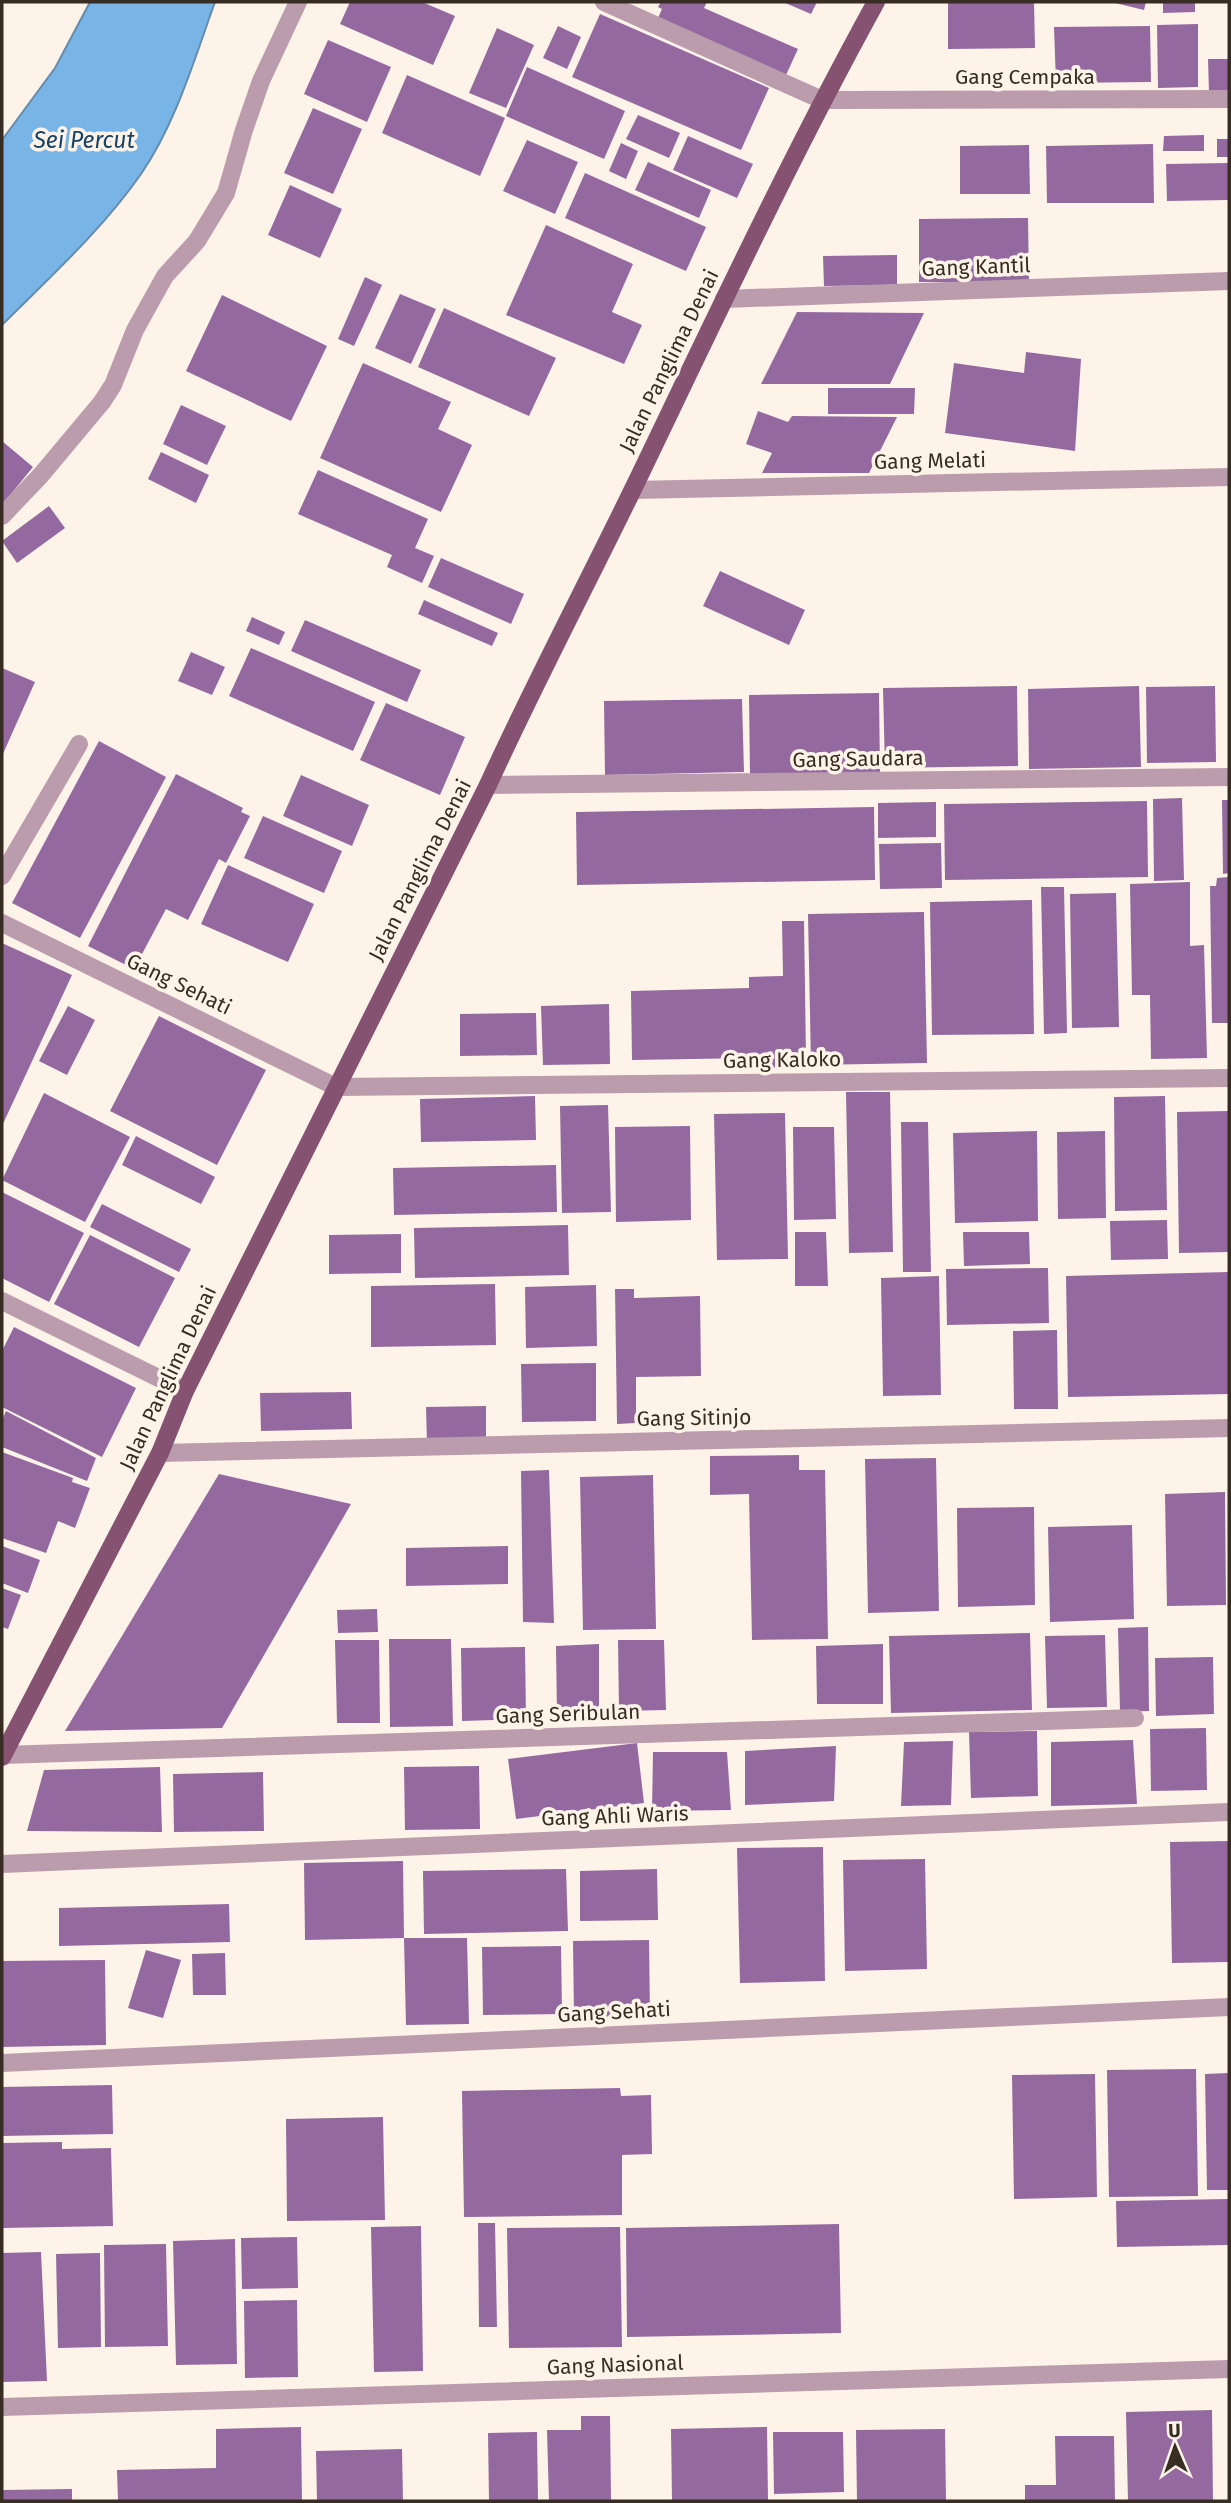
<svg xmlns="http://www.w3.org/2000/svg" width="1231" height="2503" viewBox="0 0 1231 2503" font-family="'Fira Sans',sans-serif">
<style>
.water{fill:#78b4e6;stroke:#648cac;stroke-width:2}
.building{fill:#9469a0}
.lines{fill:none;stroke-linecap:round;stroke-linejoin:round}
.minor{stroke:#bb9cad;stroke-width:18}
.major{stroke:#865271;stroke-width:18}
.labels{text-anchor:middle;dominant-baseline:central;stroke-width:7;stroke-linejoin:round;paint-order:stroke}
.street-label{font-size:21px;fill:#372d23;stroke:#fef3e9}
.water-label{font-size:23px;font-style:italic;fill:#164365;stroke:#fef3e9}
</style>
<rect width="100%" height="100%" fill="#fef3e9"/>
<path class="water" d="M90 2H215C194 60 176 123 141 174 102 230 50 277 2 325V140L55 68Z"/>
<path class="building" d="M350 2H422L455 16 433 65 340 24Z
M661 2H707L704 8 798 49 786 75 658 18 662 9 658 7Z
M783 2H817L811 14Z
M948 2H1034L1035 48 948 49Z
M1111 2H1146L1144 10Z
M1163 2H1195V12L1163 13Z
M600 14 769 88 741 150 572 77Z
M1198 24V87L1158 88 1157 25Z
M558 26 581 37 567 69 543 58Z
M1150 26 1151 82 1056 83 1054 27Z
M497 28 534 45 506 108 469 93Z
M328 40 391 67 367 122 304 94Z
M1208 59H1229V93H1209Z
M527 67 625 111 604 159 506 116Z
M407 75 505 118 480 176 382 133Z
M313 108 362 129 333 194 284 173Z
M638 115 680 133 669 158 626 139Z
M1204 135V151H1163L1164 136Z
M688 136 753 164 737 198 673 170Z
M1217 139H1229V157H1217Z
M527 140 578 162 555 214 503 191Z
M621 143 638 151 626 179 609 171Z
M1153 144 1154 203H1047L1046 146Z
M1029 145 1030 194H960V146Z
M648 162 711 190 699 218 635 190Z
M1229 163V200L1167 201 1166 164Z
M585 173 706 227 686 271 565 218Z
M290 185 342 209 320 258 268 235Z
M1028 218 1029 282H919V219Z
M546 225 633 264 612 312 642 325 624 364 506 315Z
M897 255V285L824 286 823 256Z
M365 277 382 285 354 346 338 339Z
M400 294 436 309 411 364 375 348Z
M222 295 327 346 291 421 186 371Z
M444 308 556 358 529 416 418 367Z
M797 312 924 313 890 384H761Z
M1026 352 1081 359 1075 451 945 433 954 363 1024 373Z
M363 363 451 402 438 429 472 445 441 512 320 458Z
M828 388H915L914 414H828Z
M181 405 226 426 207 465 163 444Z
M758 411 788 422 792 416 897 417 869 473H762L772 453 746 444Z
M2 441 33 467 2 505Z
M161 452 209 475 196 503 148 479Z
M318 470 428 519 415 548 434 556 422 583 387 567 392 555 298 514Z
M49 506 65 528 17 563 2 541Z
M441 558 524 594 511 624 428 587Z
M720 571 805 610 789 645 703 606Z
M424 600 498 633 492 646 418 614Z
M252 617 285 632 279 645 246 631Z
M305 620 421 670 407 702 291 651Z
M251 648 375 702 353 751 229 696Z
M191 652 225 667 212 695 178 681Z
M2 668 35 682 2 756Z
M1017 686 1018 766 885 768 883 688Z
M1139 686 1141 767 1029 769 1028 689Z
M1215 686 1216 762 1147 763 1146 687Z
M879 693 880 773 750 775 749 695Z
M742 699 744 772 605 775 604 701Z
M386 703 465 737 440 795 360 760Z
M99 741 166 777 80 938 12 903Z
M176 774 243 808 241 812 250 816 226 863 219 859 188 920 166 909 134 969 88 946Z
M301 775 369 805 352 846 283 816Z
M1182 798 1184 880 1154 881 1153 799Z
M1222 800H1229V873L1223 874Z
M1147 801 1148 877 945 880 944 804Z
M936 802V837L878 838V803Z
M874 807 875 880 577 885 576 812Z
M263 816 342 851 324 893 244 858Z
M941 843 942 888 880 889 879 844Z
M228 865 314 904 288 962 201 924Z
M1229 877V1023H1212L1210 886H1216L1217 878Z
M1190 882V946L1204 945 1207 1058 1151 1059 1150 995H1132L1130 884Z
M1041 887H1064L1067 1033 1044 1034Z
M1116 893 1119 1027 1072 1028 1070 894Z
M1032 900 1034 1034 932 1035 930 902Z
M924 912 927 1063 811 1065 808 914Z
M782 921H804L806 1057H800L801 1067 750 1068 751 1058 632 1060 631 991 749 988V977L783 976Z
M2 943 72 975 2 1126Z
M609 1004 610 1064 543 1065 541 1006Z
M68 1006 95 1020 67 1075 39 1061Z
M536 1013 537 1055 460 1056V1014Z
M159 1016 266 1070 217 1165 110 1111Z
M846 1092H890L893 1252 849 1253Z
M44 1093 130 1137 85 1222 2 1180Z
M535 1096 536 1140 421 1142 420 1099Z
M1165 1096 1167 1210 1115 1211 1114 1097Z
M608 1105 611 1212 562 1213 560 1106Z
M1229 1111V1252L1179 1253 1177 1112Z
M785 1113 788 1259 717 1260 714 1114Z
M901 1122H928L931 1272H903Z
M690 1126 691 1220 616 1222 615 1127Z
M793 1127H834L836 1219 794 1220Z
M1037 1131 1038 1221 955 1223 953 1133Z
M1105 1131 1106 1218 1058 1219 1057 1132Z
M136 1136 215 1177 201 1204 122 1165Z
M556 1165 557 1212 394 1215 393 1168Z
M2 1192 84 1233 49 1302 2 1278Z
M102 1204 191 1249 179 1272 90 1227Z
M1167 1220 1168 1259 1111 1260 1110 1221Z
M568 1225 569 1275 415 1278 414 1228Z
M795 1232H826L828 1286H795Z
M963 1232H1029L1030 1264 964 1266Z
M401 1234V1273L329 1274V1235Z
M90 1235 175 1278 139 1347 54 1304Z
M1048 1268 1049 1323 947 1325 946 1269Z
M1229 1272V1394L1068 1397 1066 1276Z
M939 1276 941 1395 883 1396 881 1278Z
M495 1284 496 1345 371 1347V1286Z
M596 1285 597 1346 526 1348 525 1287Z
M615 1289H634V1298L700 1296 701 1376 636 1377V1423L617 1424Z
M14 1327 136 1388 102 1457 2 1407V1351Z
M1057 1330 1058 1409H1014L1013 1331Z
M596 1363V1421L522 1422 521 1364Z
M351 1392 352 1429 261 1431 260 1393Z
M486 1406V1442L427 1443 426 1407Z
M6 1411 96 1458 87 1481 2 1447V1420Z
M2 1452 73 1478 72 1482 90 1488 75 1528 58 1521 46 1553 2 1538Z
M799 1455V1470H825L828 1639 752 1640 749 1494 710 1495V1456Z
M936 1458 939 1611 868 1613 865 1459Z
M549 1470 554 1623 523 1622 521 1471Z
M219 1474 351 1504 222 1728 65 1731Z
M653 1475 656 1629 583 1630 580 1477Z
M1225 1492 1226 1605 1167 1606 1165 1494Z
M1034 1507 1035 1605 958 1607 957 1508Z
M1132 1525 1134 1619 1050 1622 1048 1527Z
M2 1546 40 1560 28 1593 2 1583Z
M508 1546V1584L406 1586V1548Z
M2 1588 21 1595 8 1629 2 1627Z
M377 1609 378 1632 338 1633 337 1610Z
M1148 1627 1149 1711 1120 1712 1118 1628Z
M1030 1633 1032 1710 891 1713 889 1636Z
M1105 1635 1107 1707 1047 1708 1045 1636Z
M389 1639H451L453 1726 390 1727Z
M335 1640H379L380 1723H337Z
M618 1640H664L666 1710 619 1711Z
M599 1644V1715L557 1716 556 1646Z
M883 1644V1704H817L816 1646Z
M525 1647 526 1719 462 1721 461 1648Z
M1213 1657 1214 1714 1156 1716 1155 1658Z
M1206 1728 1207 1790 1151 1791 1150 1729Z
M1037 1731 1038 1796 971 1798 969 1732Z
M1133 1740 1137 1804 1051 1806V1742Z
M953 1741 951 1805 901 1806 904 1742Z
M637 1743 644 1803 516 1819 508 1759Z
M836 1746 834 1801 745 1805V1751Z
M653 1752H727L731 1810 652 1811Z
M479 1766 480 1829 405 1830 404 1767Z
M160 1767 162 1832 27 1831 44 1770Z
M263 1772 264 1831 174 1832 173 1774Z
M1229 1841V1962L1172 1963 1170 1842Z
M823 1847 825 1981 740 1983 737 1848Z
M925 1859 927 1969 845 1971 843 1860Z
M403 1861 404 1938 305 1940 304 1863Z
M566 1869 568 1931 424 1934 423 1871Z
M657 1869 658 1920 580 1921V1871Z
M229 1904 230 1942 59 1946V1908Z
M404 1938H467L469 2024 406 2025Z
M649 1940 650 2016 574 2017 573 1941Z
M561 1946 562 2014 483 2015 482 1947Z
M146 1950 181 1960 163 2018 128 2008Z
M225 1953 226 1995H193L192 1954Z
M105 1960 106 2045 2 2047V1961Z
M1196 2069 1198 2196 1109 2197 1107 2070Z
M1229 2073V2190H1207L1205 2074Z
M1095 2074 1097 2197 1014 2199 1012 2075Z
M112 2085 113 2134 2 2136V2087Z
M620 2088 621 2096 651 2095 652 2154 622 2155V2215L464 2217 462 2091Z
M383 2117 385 2220 287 2221 286 2119Z
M62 2142V2149L111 2148 113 2226 2 2228V2143Z
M1229 2199V2245L1117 2247 1116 2201Z
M478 2223H495L497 2327H479Z
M839 2224 841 2333 627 2337 626 2228Z
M421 2226 423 2371 374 2372 371 2227Z
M620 2227 622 2347 509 2348 507 2228Z
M297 2237 298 2288 242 2289 241 2238Z
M235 2239 237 2364 176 2365 173 2241Z
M166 2244 168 2346 105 2347 104 2245Z
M41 2252 47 2381 2 2382V2253Z
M100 2253 101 2347 58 2348 56 2254Z
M297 2300 298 2377 245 2378 244 2301Z
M1212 2410 1213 2501H1128L1126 2412Z
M581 2416H610L611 2500 549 2501 547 2430H581Z
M301 2427 302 2501H118L117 2470 216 2468V2429Z
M767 2427 768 2501H672L671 2429Z
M945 2429 946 2501H857L856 2430Z
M537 2432 538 2501H489L488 2433Z
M773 2432H843L844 2492 774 2494Z
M1055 2436H1114L1115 2501H1025V2485H1056Z
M402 2449 403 2501H317L316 2451Z
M72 2489V2501H2V2490Z"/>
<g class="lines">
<path class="minor" d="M604 2 822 100 1229 99
M724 299 1229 281
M633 490 1229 477
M2 516 41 475 102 402 113 385 135 330 165 276 197 241 226 193 244 130 261 81 298 2
M488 785 1229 777
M2 876 79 744
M2 923 336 1087 1229 1078
M2 1301 185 1391
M160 1453 1229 1428
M2 1755 1135 1718
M2 1864 1229 1812
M2 2063 1229 2007
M2 2407 1229 2369"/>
<path class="major" d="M2 1757 160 1453 185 1391 488 785C534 684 586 586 635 485 713 323 789 160 876 2"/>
</g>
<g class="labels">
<g class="street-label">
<text x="1025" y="77">Gang Cempaka</text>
<text transform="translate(976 267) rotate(-2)">Gang Kantil</text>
<text transform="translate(669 361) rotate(-64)">Jalan Panglima Denai</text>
<text transform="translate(930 461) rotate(-1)">Gang Melati</text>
<text transform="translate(858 759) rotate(-1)">Gang Saudara</text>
<text transform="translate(420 870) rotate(-63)">Jalan Panglima Denai</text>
<text transform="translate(179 984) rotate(26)">Gang Sehati</text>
<text transform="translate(782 1060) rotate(-1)">Gang Kaloko</text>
<text transform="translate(168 1378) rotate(-65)">Jalan Panglima Denai</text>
<text transform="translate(694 1418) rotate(-1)">Gang Sitinjo</text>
<text transform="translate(568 1714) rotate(-2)">Gang Seribulan</text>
<text transform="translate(615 1816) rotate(-2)">Gang Ahli Waris</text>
<text transform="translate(614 2012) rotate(-3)">Gang Sehati</text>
<text transform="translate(615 2365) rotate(-2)">Gang Nasional</text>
</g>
<g class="water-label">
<text x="84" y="140">Sei Percut</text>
</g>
</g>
<rect width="1231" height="2503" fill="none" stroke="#372d23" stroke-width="7"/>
<g transform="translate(1175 2447) rotate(358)" stroke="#fef3e9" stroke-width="5" paint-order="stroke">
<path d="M0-5L12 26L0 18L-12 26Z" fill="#372d23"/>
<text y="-10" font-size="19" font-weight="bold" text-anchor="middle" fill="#372d23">U</text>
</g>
</svg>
